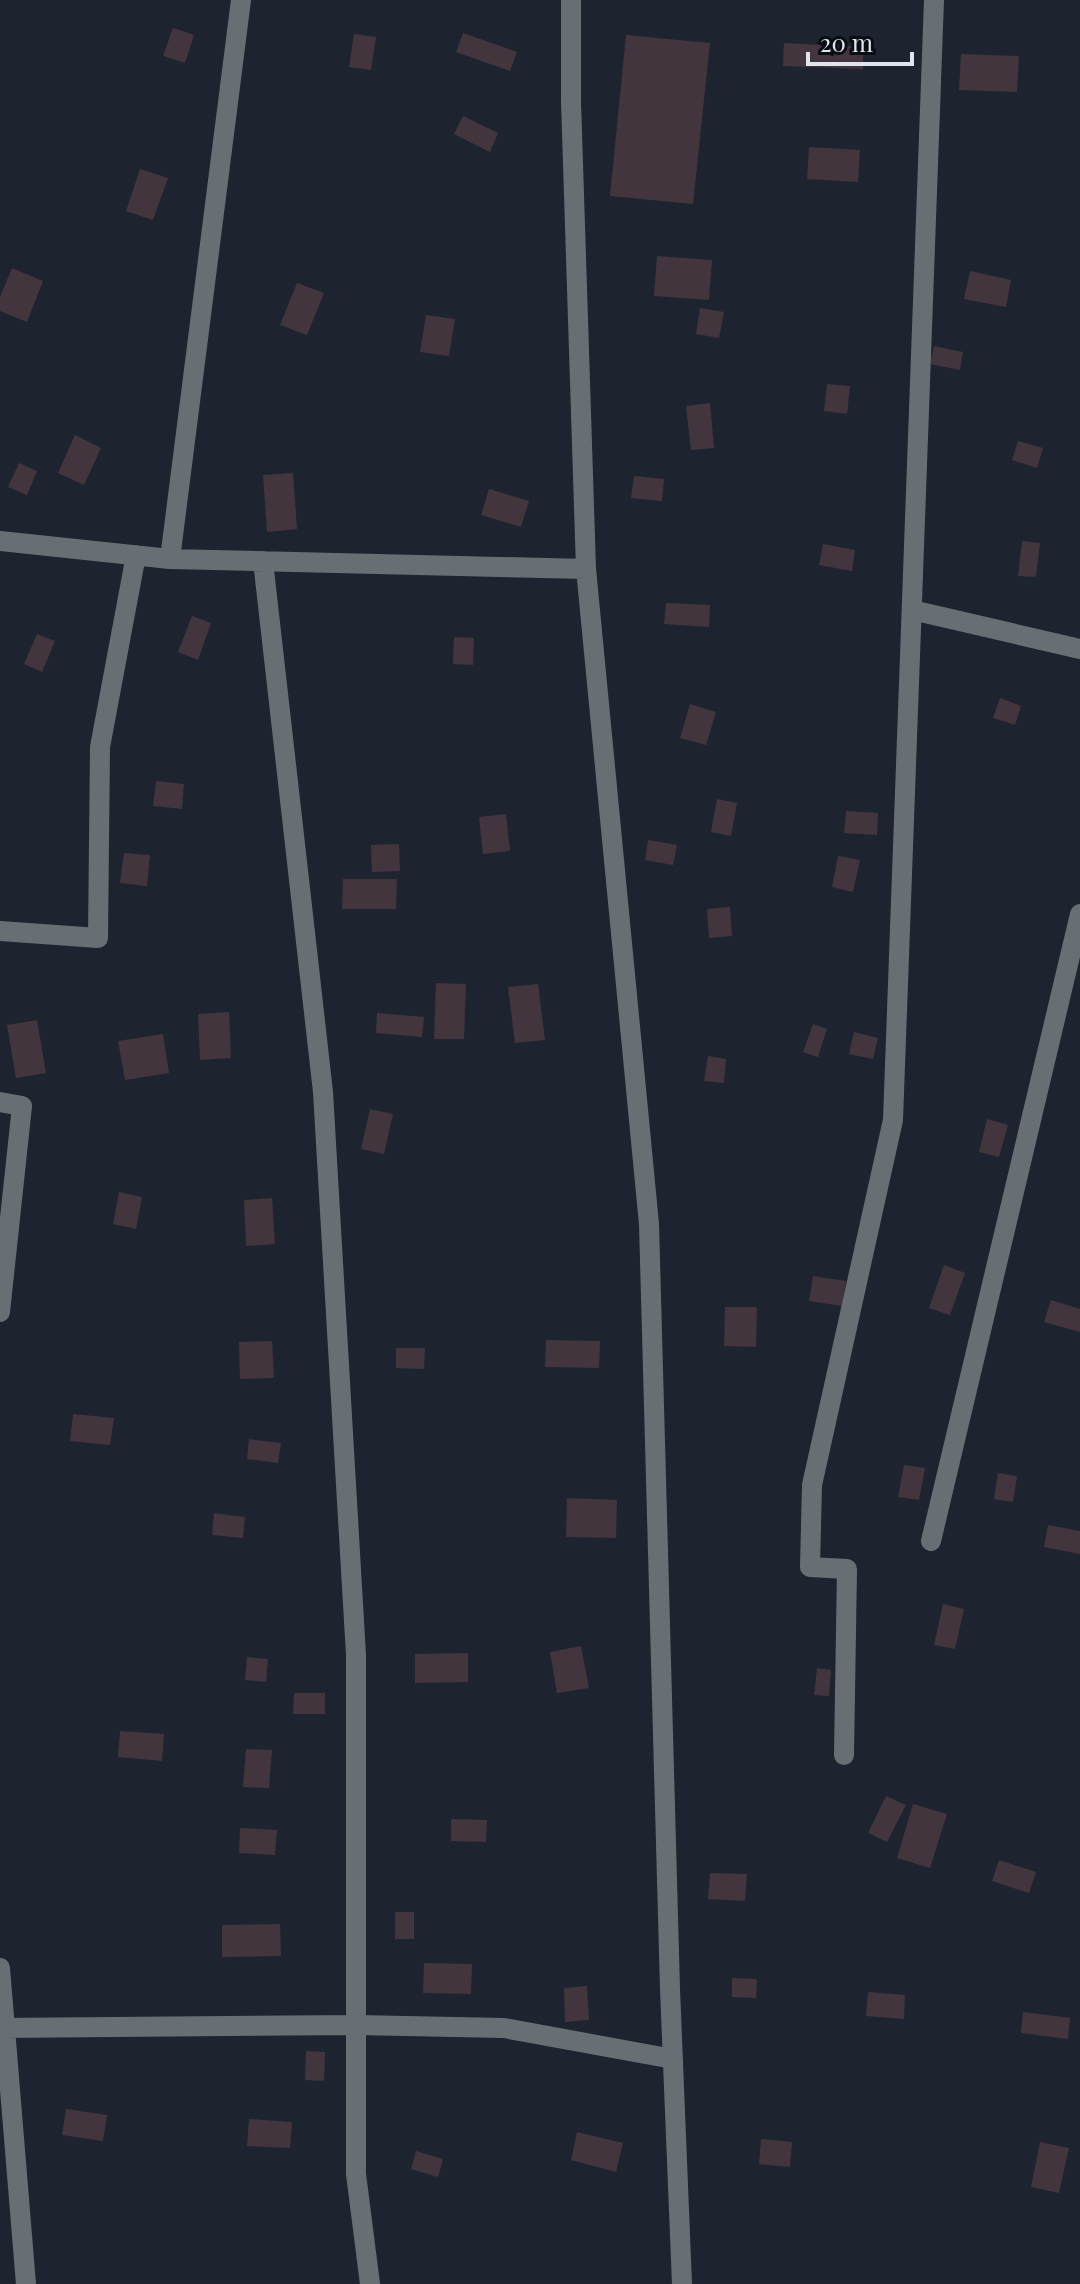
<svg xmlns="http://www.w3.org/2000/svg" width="1080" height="2284" viewBox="0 0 1080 2284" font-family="'Playfair Display',serif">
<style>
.building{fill:#42353e}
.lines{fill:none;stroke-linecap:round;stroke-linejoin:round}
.minor{stroke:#686f74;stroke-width:20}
</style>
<rect width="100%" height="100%" fill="#1d2430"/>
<path class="building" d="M173 28 194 35 185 63 163 56Z
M463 33 517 52 510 71 456 52Z
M354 34 376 37 371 70 349 67Z
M626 35 710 43 693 204 610 196Z
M784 43 863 47V69L783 66Z
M961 54 1019 56 1017 92 959 90Z
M463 116 498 133 490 152 454 134Z
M809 147 860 150 858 182 807 179Z
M140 169 168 178 153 220 126 211Z
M657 256 712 260 709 300 654 296Z
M12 268 43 281 27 322 0 311V297Z
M970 271 1011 280 1006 307 964 299Z
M297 283 324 293 307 335 280 325Z
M700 308 724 312 719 338 696 334Z
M426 315 455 319 449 356 420 352Z
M934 346 963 352 960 370 930 364Z
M827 384 850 386 847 414 824 411Z
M710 403 714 448 691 450 686 406Z
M75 435 101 448 84 485 58 473Z
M1018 441 1043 448 1037 468 1012 460Z
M19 463 37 471 27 495 8 487Z
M293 473 297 529 267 532 263 475Z
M634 476 664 479 662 501 631 498Z
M489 489 529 501 521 527 481 515Z
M1022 541 1040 543 1036 577 1018 576Z
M823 544 855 550 852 571 819 565Z
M666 603 710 605 709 627 664 624Z
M192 616 211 623 198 660 178 652Z
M37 634 55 641 42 672 24 664Z
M454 637 474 638 473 665 453 664Z
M1000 698 1021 706 1015 725 993 718Z
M690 704 716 712 706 745 680 738Z
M156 781 184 784 182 809 153 806Z
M717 799 737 803 731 836 711 832Z
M846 811 878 813 877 835 844 833Z
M506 814 510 851 483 854 479 817Z
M648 840 677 845 673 865 645 860Z
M399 844 400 871 372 872 371 845Z
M124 853 150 855 147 886 120 883Z
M838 856 860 860 853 892 832 887Z
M343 879H397L396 909H342Z
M730 907 732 936 709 938 707 909Z
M436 983 466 984 464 1039H434Z
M538 984 545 1040 515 1043 508 987Z
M229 1012 231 1058 200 1060 198 1014Z
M377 1013 424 1017 422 1037 376 1033Z
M37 1020 46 1073 16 1078 7 1025Z
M813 1024 827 1029 818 1057 803 1052Z
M854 1032 878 1038 873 1059 849 1054Z
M163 1034 169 1073 125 1080 118 1041Z
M708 1056 726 1059 724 1083 704 1081Z
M370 1109 393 1114 384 1154 361 1149Z
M987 1119 1008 1125 999 1157 979 1152Z
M119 1192 142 1197 136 1229 113 1224Z
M272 1198 275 1244 246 1246 244 1200Z
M944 1265 965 1273 950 1315 929 1308Z
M813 1276 846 1281 842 1306 809 1301Z
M1051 1300 1080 1309V1332L1044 1322Z
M725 1307H757L756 1347 724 1346Z
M546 1340 600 1341 599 1368 545 1367Z
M272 1341 274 1378 240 1379 239 1342Z
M396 1348H425L424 1369 396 1368Z
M73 1414 114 1418 110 1445 70 1441Z
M249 1439 281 1443 278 1463 247 1459Z
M904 1465 925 1468 919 1500 898 1497Z
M998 1473 1017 1476 1013 1502 994 1499Z
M567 1498 617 1500 616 1538 566 1537Z
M214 1513 245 1517 243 1538 212 1535Z
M1048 1525 1080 1531V1554L1044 1547Z
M943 1604 964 1609 955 1649 934 1645Z
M581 1646 589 1688 557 1693 550 1652Z
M468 1653V1682L415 1683V1654Z
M247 1657 268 1659 266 1682 245 1680Z
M817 1668 831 1670 829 1696 814 1695Z
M294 1693H325V1714H293Z
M120 1731 164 1734 162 1761 118 1757Z
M246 1749 272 1750 269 1788 243 1787Z
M886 1796 906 1805 887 1842 868 1833Z
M913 1804 947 1814 930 1868 897 1858Z
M451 1819 487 1820 486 1842 451 1841Z
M240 1828 277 1830 275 1855 239 1853Z
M999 1860 1036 1872 1029 1893 992 1881Z
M710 1873 747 1874 745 1901 708 1899Z
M395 1912H414V1939H395Z
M280 1924 281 1956 222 1957V1925Z
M424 1963 472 1964 471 1994 423 1993Z
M732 1978 757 1979 756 1998 732 1997Z
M587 1986 589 2020 565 2022 564 1988Z
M868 1992 905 1995 904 2019 866 2016Z
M1023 2012 1070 2018 1068 2039 1021 2033Z
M306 2051 325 2052 324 2081 305 2080Z
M66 2109 107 2115 103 2141 62 2135Z
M249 2119 292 2122 290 2148 247 2146Z
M577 2132 623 2143 616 2172 571 2160Z
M761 2139 792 2142 790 2167 759 2164Z
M1040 2142 1069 2148 1059 2193 1031 2187Z
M416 2151 443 2159 438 2177 411 2169Z"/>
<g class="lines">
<path class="minor" d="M571 0V101L586 569 649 1224 670 1989 682 2284
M0 541 170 559 586 569
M170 559 241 0
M263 561 323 1092 356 1655V2174L370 2284
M912 610 1080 649
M0 931 98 938 100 747 136 555
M0 1102 22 1106 0 1312
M931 1541 1080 914
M844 1755 847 1569 810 1567 812 1485 893 1120 934 0
M0 1968 26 2284
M0 2028 356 2025 504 2028 673 2059"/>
</g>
<path d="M808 52v12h104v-12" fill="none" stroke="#e0e5ed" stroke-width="4"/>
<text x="820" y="52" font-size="24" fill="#e0e5ed" stroke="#0a0d13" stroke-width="6" paint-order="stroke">20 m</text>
</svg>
